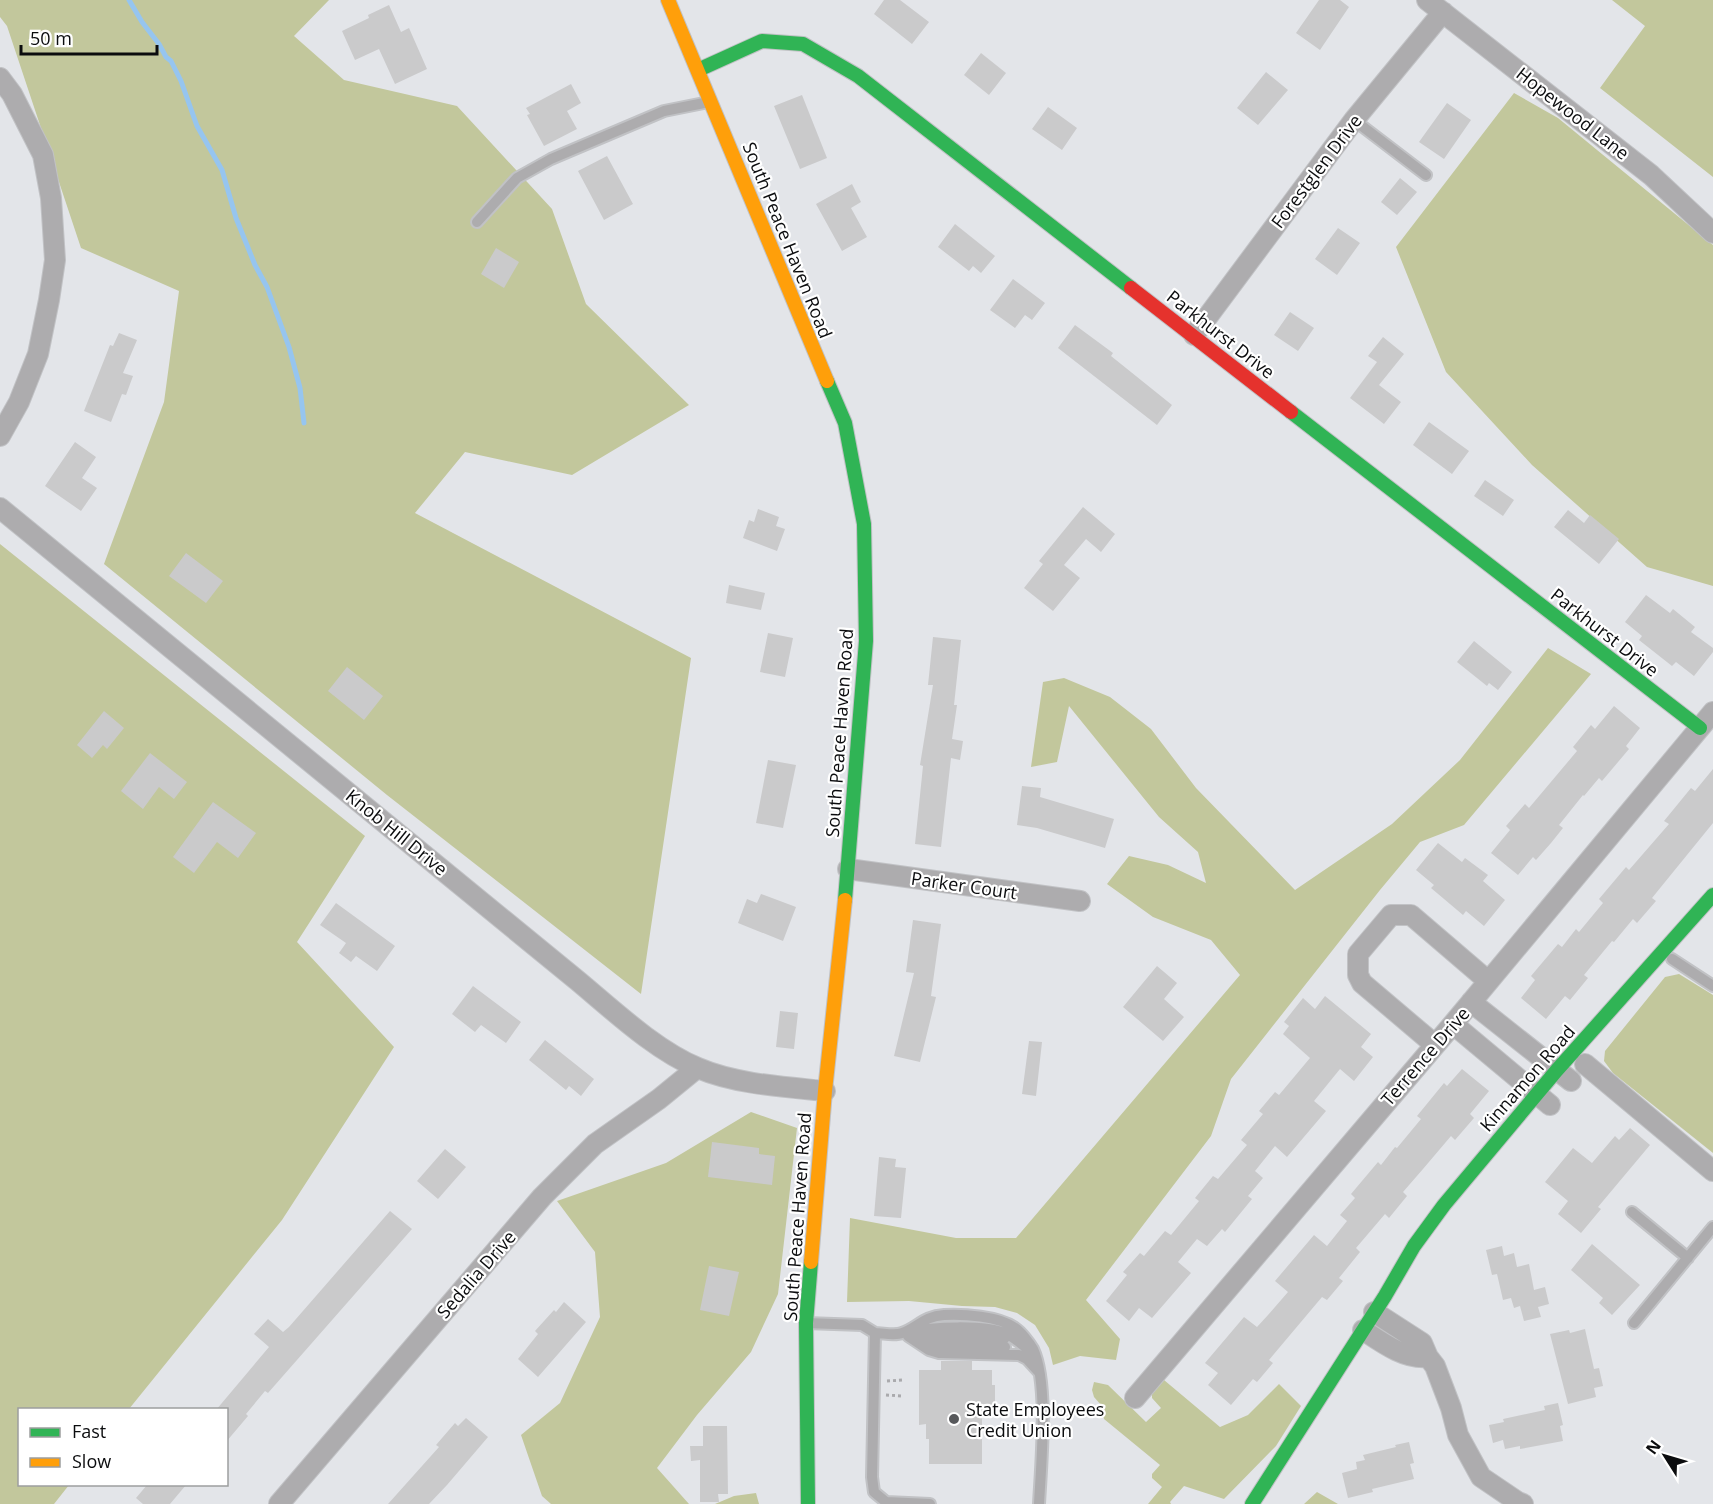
<svg xmlns="http://www.w3.org/2000/svg" width="1713" height="1504" viewBox="0 0 1713 1504" font-family="'Open Sans',sans-serif">
<style>
.forest{fill:#c2c79c}
.lines{fill:none;stroke-linecap:round;stroke-linejoin:round}
.stream{stroke:#96c5ef;stroke-width:5}
.building{fill:#cacacb}
.lane-casing{stroke:#c1c2c5;stroke-width:14}
.street-casing{stroke:#c1c2c5;stroke-width:22}
.fast-casing{stroke:#c1c2c5;stroke-width:16}
.slow-casing{stroke:#c1c2c5;stroke-width:16}
.jam-casing{stroke:#c1c2c5;stroke-width:16}
.path{stroke:#aaaaad;stroke-width:3;stroke-dasharray:3 3;stroke-linecap:butt}
.lane{stroke:#adacae;stroke-width:10}
.street{stroke:#adacae;stroke-width:20}
.fast{stroke:#30b455;stroke-width:14}
.slow{stroke:#ff9f0a;stroke-width:14}
.jam{stroke:#e5322d;stroke-width:14}
.poi-dot{fill:#57585b;stroke:#fff;stroke-width:2}
.labels{text-anchor:middle;dominant-baseline:central;stroke-width:4.5;stroke-linejoin:round;paint-order:stroke}
.street-label{font-size:18px;fill:#0b0c0e;stroke:#fff}
.poi-label{font-size:18px;fill:#0b0c0e;stroke:#fff;text-anchor:start}
</style>
<rect width="100%" height="100%" fill="#e3e5e9"/>
<path class="forest" d="M0 0H329L294 36 344 80 457 106 552 209 586 304 689 405 572 475 465 452 415 513 691 658 641 994 387 795 104 564 164 402 179 291 81 248 7 26 0 17Z
M1612 0H1713V177L1600 88 1645 26Z
M1514 93 1558 118 1713 245V586L1647 567 1532 465 1446 372 1396 247Z
M0 544 365 836 297 942 394 1047 282 1220 129 1409 20 1410V1484L69 1485 54 1504H0Z
M1548 648 1591 674 1464 825 1420 842 1380 890 1231 1079 1211 1136 1086 1300 1120 1339 1116 1360 1080 1356 1053 1365 1049 1348 1035 1325 1017 1313 995 1307 962 1306 909 1301 847 1302 850 1218 956 1238H1016L1240 975 1211 940 1153 917 1107 884 1129 856 1168 865 1206 883 1198 852 1159 817 1069 706 1057 762 1031 767 1043 682 1064 678 1110 697 1151 729 1196 788 1295 890 1392 824 1460 760Z
M1679 974 1713 995V1153L1613 1073 1604 1061 1605 1051 1665 977Z
M751 1112 797 1128 778 1294 751 1352 697 1415 657 1468 689 1504H551L542 1496 521 1435 560 1403 600 1317 595 1252 557 1201 666 1163Z
M1164 1380 1220 1427 1248 1415 1279 1384 1301 1406 1276 1446 1224 1499 1184 1486 1170 1502 1171 1504H1148L1162 1487 1152 1478V1474L1160 1465 1104 1419 1101 1405 1094 1397 1092 1390 1094 1382 1108 1385 1146 1422 1161 1408 1152 1398V1394Z
M1317 1492 1338 1504H1304Z
M756 1493 759 1504H715L734 1496Z"/>
<g class="lines">
<path class="stream" d="M129 0 142 22 159 44 166 57 171 61 181 81 197 126 222 170 236 218 255 265 267 287 289 347 300 388 304 423"/>
</g>
<path class="building" d="M884 0H900L929 22 912 44 874 14Z
M1319 0H1340L1349 7 1320 50 1296 33Z
M389 5 401 32 409 28 427 69 395 84 379 49 355 60 342 31 369 18 368 15Z
M981 53 1006 73 989 95 964 75Z
M1266 72 1288 90 1258 125 1237 108Z
M571 84 581 103 567 111 577 129 544 146 527 115 530 114 526 108Z
M802 95 827 158 800 169 774 106Z
M1447 103 1471 120 1444 159 1419 142Z
M1048 107 1077 128 1062 150 1032 129Z
M607 156 633 204 604 220 578 171Z
M1400 178 1417 192 1397 215 1381 202Z
M852 184 861 202 851 208 867 237 842 251 816 204Z
M955 224 995 256 981 273 973 266 969 271 938 247Z
M1338 228 1360 243 1337 275 1315 259Z
M496 248 519 262 504 288 481 274Z
M1013 279 1045 303 1032 320 1025 315 1015 328 990 310Z
M1290 312 1314 328 1298 351 1274 335Z
M1075 325 1113 353 1111 356 1172 405 1157 425 1058 348Z
M119 333 137 340 123 373 133 376 126 395 122 394 111 422 84 411 110 345 113 346Z
M1383 337 1404 354 1379 385 1401 402 1384 424 1350 398 1377 362 1368 356Z
M1429 422 1469 451 1452 474 1413 445Z
M75 442 96 457 82 478 97 488 81 511 45 486Z
M1485 480 1514 500 1503 516 1474 496Z
M1083 507 1115 534 1101 552 1086 539 1064 565 1080 578 1053 611 1024 588 1043 564 1039 561Z
M758 509 779 517 776 526 785 529 777 551 743 538 749 520 754 522Z
M1568 510 1584 523 1590 515 1619 539 1599 564 1554 527Z
M186 553 223 581 206 603 169 576Z
M729 585 765 593 761 610 726 603Z
M1646 595 1670 613 1673 609 1695 627 1691 632 1713 648V652L1694 676 1676 662 1672 666 1639 640 1642 636 1625 622Z
M768 633 793 638 785 677 760 672Z
M933 637 961 640 954 705H957L952 739 963 741 960 760 951 758 941 847 915 844 923 766 920 765 933 685H928Z
M1474 641 1512 672 1498 690 1489 683 1487 686 1457 662Z
M347 667 383 696 364 720 328 691Z
M1614 706 1640 728 1626 746 1629 749 1602 781 1599 778 1584 796 1583 795 1559 825 1563 828 1551 843 1536 860 1533 857 1518 875 1491 853 1510 830 1506 826 1525 804 1529 808 1577 751 1573 747 1591 725 1595 729Z
M104 711 124 728 107 749 103 745 92 758 77 745Z
M150 753 187 782 174 799 159 787 143 809 121 791Z
M768 760 796 765 783 828 756 823Z
M1713 769V823L1652 898 1656 901 1637 923 1633 919 1614 942 1612 941 1584 975 1588 978 1570 1000 1565 996 1546 1019 1521 998 1535 980 1531 976 1558 944 1562 947 1576 929 1579 932 1603 903 1599 899 1626 867 1629 870 1669 824 1664 821 1691 788 1695 791Z
M1022 786 1041 788 1040 797 1114 819 1105 848 1037 828 1017 825Z
M213 802 256 833 238 858 217 842 194 873 173 857Z
M1438 843 1462 862 1465 858 1488 875 1483 881 1505 900 1484 926 1466 911 1463 915 1431 888 1434 885 1416 870Z
M761 894 796 907 783 941 738 923 747 899 757 903Z
M336 903 395 946 377 971 356 956 351 962 339 953 346 943 320 925Z
M913 920 941 924 931 996 936 997 920 1062 894 1056 914 973 906 972Z
M1157 966 1177 983 1164 999 1184 1017 1163 1041 1123 1007Z
M473 986 521 1022 506 1043 481 1025 475 1032 452 1014Z
M1325 996 1371 1034 1361 1047 1373 1057 1354 1081 1340 1069 1314 1101 1326 1111 1287 1157 1275 1146 1255 1171 1263 1178 1248 1196 1252 1199 1225 1232 1222 1229 1207 1246 1197 1239 1178 1262 1191 1273 1152 1318 1139 1308 1129 1321 1106 1301 1127 1275 1123 1272 1140 1253 1144 1256 1165 1231 1171 1235 1199 1201 1195 1198 1213 1176 1218 1179 1247 1145 1241 1140 1263 1114 1259 1111 1275 1092 1279 1095 1310 1058 1283 1034 1289 1026 1284 1022 1303 998 1315 1009Z
M780 1011 798 1013 794 1049 776 1047Z
M545 1040 594 1079 581 1096 569 1086 566 1090 529 1060Z
M1029 1041 1042 1042 1036 1096 1022 1094Z
M1462 1069 1489 1091 1470 1114 1474 1118 1455 1140 1451 1136 1423 1169 1403 1192 1407 1196 1389 1218 1385 1214 1356 1248 1360 1252 1339 1278 1343 1281 1327 1300 1322 1297 1269 1360 1273 1363 1257 1382 1253 1379 1231 1405 1208 1385 1218 1373 1205 1363 1244 1317 1257 1327 1268 1315 1288 1292 1275 1281 1314 1235 1327 1246 1347 1221 1340 1215 1355 1198 1351 1194 1378 1162 1381 1165 1395 1147 1397 1148 1421 1119 1417 1116 1444 1083 1447 1086Z
M1630 1128 1650 1145 1598 1207 1601 1209 1581 1233 1558 1214 1568 1201 1545 1182 1573 1148 1592 1163 1615 1136 1619 1140Z
M712 1142 759 1148V1154L775 1156 772 1185 708 1177Z
M445 1149 466 1167 438 1199 417 1181Z
M879 1157 896 1159 895 1167 906 1168 901 1218 874 1216Z
M390 1211 412 1229 268 1393 265 1391 246 1414 248 1416 226 1442V1410H216L269 1347 254 1334 268 1319 283 1332 289 1327Z
M1592 1244 1640 1285 1612 1315 1599 1303 1603 1298 1571 1270Z
M1502 1246 1504 1256 1514 1253 1517 1267 1529 1264 1534 1290 1545 1287 1549 1304 1538 1307 1541 1317 1524 1321 1520 1306 1514 1308 1511 1298 1503 1300 1497 1274 1492 1275 1486 1250Z
M709 1266 739 1272 729 1316 700 1310Z
M564 1302 586 1322 538 1377 518 1359 538 1334 535 1331 554 1310 556 1312Z
M1585 1329 1594 1369 1599 1368 1603 1386 1594 1388 1596 1397 1568 1404 1550 1334 1569 1330 1570 1333Z
M941 1361H972V1370H992V1385H995V1413H982V1464H929V1439H926V1424L919 1425V1370H941Z
M1558 1403 1563 1425 1560 1426 1563 1441 1520 1449V1446L1505 1449 1503 1440 1493 1443 1489 1425 1504 1422 1503 1419 1545 1410 1544 1406Z
M466 1418 488 1437 447 1485 429 1504H388L439 1447 436 1445 455 1423 458 1426Z
M703 1426H727L728 1494H718L719 1502H700V1460L691 1461 690 1446H703Z
M1409 1442 1414 1463 1410 1464 1414 1479 1372 1489 1373 1492 1348 1498 1342 1473 1357 1469 1356 1462 1365 1460 1363 1455 1396 1447 1395 1445Z
M147 1485H186L170 1504H143L136 1498Z"/>
<g class="lines">
<defs>
<path id="lane" d="M1354 120 1426 175
M477 222 517 178 551 159 664 111 709 102
M1672 959 1713 986
M1632 1212 1688 1258
M806 1323 862 1325 875 1333 872 1477 874 1492 886 1502 930 1504
M1634 1323 1713 1227
M908 1332C932 1327 984 1324 1007 1334 1015 1338 1023 1345 1030 1351
M875 1333C883 1333 895 1336 902 1333 917 1328 924 1316 944 1315 963 1314 999 1316 1015 1328 1021 1332 1029 1342 1033 1349 1049 1383 1041 1465 1039 1504
M915 1335 1004 1339
M908 1336 929 1350 939 1353 1019 1355 1027 1359 1038 1371
M926 1342 938 1345 1005 1347"/>
<path id="street" d="M1427 0 1651 175 1713 233
M0 78 12 94 43 155 51 198 55 260 49 300 38 354 19 402 0 436
M1194 335 1354 120 1443 12
M0 508 578 981C614 1011 655 1050 698 1068 735 1084 785 1087 825 1091
M848 869 1080 901
M1471 1002 1571 1081
M1453 1024 1550 1105
M1434 1044 1362 983 1358 975V954L1391 915H1411L1488 981
M1585 1064 1713 1171
M1374 1312 1422 1343 1428 1357 1435 1366 1451 1408 1458 1435 1481 1477 1518 1502 1523 1504
M1363 1330C1381 1342 1405 1360 1428 1357
M1135 1398 1453 1024 1713 712
M279 1504 542 1197 595 1144 659 1099 697 1068"/>
<path id="fast" d="M698 70 762 41 803 44 858 76 1131 288
M827 381 845 423 864 524 866 641 845 900
M1291 412 1700 728
M808 1504 806 1323 811 1262
M1252 1504 1385 1296 1414 1246 1444 1205 1557 1070 1713 895"/>
<path id="slow" d="M668 0 827 381
M811 1262 825 1091 845 900"/>
<path id="jam" d="M1131 288 1291 412"/>
</defs>
<use href="#lane" class="lane-casing"/>
<use href="#street" class="street-casing"/>
<use href="#fast" class="fast-casing"/>
<use href="#slow" class="slow-casing"/>
<use href="#jam" class="jam-casing"/>
<path class="path" d="M887 1381 903 1380
M886 1395 902 1396"/>
<use href="#lane" class="lane"/>
<use href="#street" class="street"/>
<use href="#fast" class="fast"/>
<use href="#slow" class="slow"/>
<use href="#jam" class="jam"/>
</g>
<circle class="poi-dot" cx="954" cy="1419" r="6"/>
<g class="labels">
<g class="street-label">
<text transform="translate(1573 113) rotate(38)">Hopewood Lane</text>
<text transform="translate(1316 171) rotate(-53)">Forestglen Drive</text>
<text transform="translate(788 240) rotate(68)">South Peace Haven Road</text>
<text transform="translate(1221 334) rotate(38)">Parkhurst Drive</text>
<text transform="translate(1605 632) rotate(38)">Parkhurst Drive</text>
<text transform="translate(839 733) rotate(-86)">South Peace Haven Road</text>
<text transform="translate(397 832) rotate(39)">Knob Hill Drive</text>
<text transform="translate(964 885) rotate(8)">Parker Court</text>
<text transform="translate(1425 1056) rotate(-49)">Terrence Drive</text>
<text transform="translate(1527 1078) rotate(-49)">Kinnamon Road</text>
<text transform="translate(797 1217) rotate(-86)">South Peace Haven Road</text>
<text transform="translate(476 1274) rotate(-49)">Sedalia Drive</text>
</g>
<g class="poi-label">
<text x="966" y="1409">State Employees<tspan x="966" dy="21">Credit Union</tspan></text>
</g>
</g>
<rect x="18" y="1408" width="210" height="78" fill="#ffffff" stroke="#9d9e9f" stroke-width="1.5"/>
<rect x="30" y="1428" width="30" height="9" fill="#30b455" stroke="#9d9e9f" stroke-width="1.5"/>
<text x="72" y="1438" font-size="18" fill="#0b0c0e">Fast</text>
<rect x="30" y="1458" width="30" height="9" fill="#ff9f0a" stroke="#9d9e9f" stroke-width="1.5"/>
<text x="72" y="1468" font-size="18" fill="#0b0c0e">Slow</text>
<g transform="translate(1665 1456) rotate(307)" stroke="#ffffff" stroke-width="4.5" paint-order="stroke">
<path d="M0-4.5L10 22L0 15L-10 22Z" fill="#0b0c0e"/>
<text y="-9" font-size="16" font-weight="bold" text-anchor="middle" fill="#0b0c0e">N</text>
</g>
<path d="M21 45v9h136v-9" fill="none" stroke="#0b0c0e" stroke-width="3"/>
<text x="30" y="45" font-size="18" fill="#0b0c0e" stroke="#ffffff" stroke-width="4.5" paint-order="stroke">50 m</text>
</svg>
